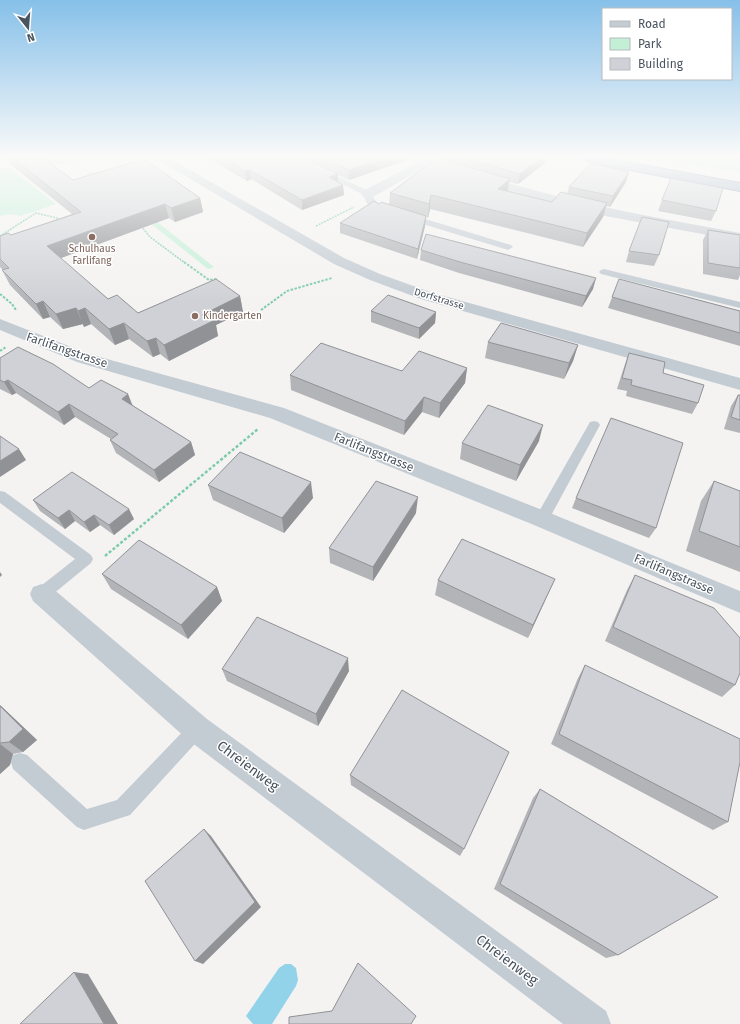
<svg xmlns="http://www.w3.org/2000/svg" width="740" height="1024" viewBox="0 0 740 1024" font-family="'Fira Sans',sans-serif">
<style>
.green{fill:#c4efd7}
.water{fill:#93d3ea}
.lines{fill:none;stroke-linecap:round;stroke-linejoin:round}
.trunk-casing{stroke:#788daa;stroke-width:2}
.path-far2{stroke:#7dcca9;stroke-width:1.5;stroke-dasharray:2 1;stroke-linecap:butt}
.path-far1{stroke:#7dcca9;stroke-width:2;stroke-dasharray:2.5 1.5;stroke-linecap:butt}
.path{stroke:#7dcca9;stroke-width:2.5;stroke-dasharray:3 2;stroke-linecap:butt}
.service{fill:#c4ccd3;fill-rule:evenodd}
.minor{fill:#c4ccd3;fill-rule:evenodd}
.tertiary{fill:#c4ccd3;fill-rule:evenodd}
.trunk{fill:#a0b1c6;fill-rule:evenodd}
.wall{fill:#b2b4b8}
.shaded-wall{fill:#919296}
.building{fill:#cfd1d6;stroke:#919296}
.education-dot{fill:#8d6e63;stroke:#fff;stroke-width:1.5}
.labels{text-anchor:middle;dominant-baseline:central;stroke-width:3;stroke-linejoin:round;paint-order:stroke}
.far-education-label{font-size:10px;fill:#785e54;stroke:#fff}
.far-street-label{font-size:10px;fill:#4a545f;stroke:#fff}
.street-label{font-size:12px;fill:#4a545f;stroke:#fff}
.near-street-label{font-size:14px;fill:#4a545f;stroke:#fff}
</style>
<rect width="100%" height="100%" fill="#f4f3f2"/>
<path class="green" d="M655 158H740V172L665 160Z
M8 167 56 204 21 216 10 214 0 216V170Z
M93 171 214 267 208 269 87 173Z"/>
<path class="water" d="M285 964H291L296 968 298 980 296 986 272 1024H253L246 1016 279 968Z"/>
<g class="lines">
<defs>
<path id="trunk" d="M582 158H605L740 183V191L588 162Z"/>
</defs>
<use href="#trunk" class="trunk-casing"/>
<path class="path-far2" d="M141 226 150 237 185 263
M316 226 354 207
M0 236 36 213 61 219"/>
<path class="path-far1" d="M184 262 209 280 217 279
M0 294 12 304 16 310
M261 310 287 291 332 278
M0 351 6 347"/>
<path class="path" d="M105 556 258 429"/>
<path class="service" d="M31 158 50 160 82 158C72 166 41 167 31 158Z
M289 158H298L371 192C379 210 379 200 391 210L387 213C376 210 366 208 364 195Z
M409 214 511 245 513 247 508 250 505 249 406 219V215Z
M604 269 740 302V308L601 274 599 272 601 270Z
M594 421 598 422 600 425 547 523 542 525 537 523 535 519 537 515 590 422Z
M0 491 5 492 91 555 93 559 91 563 47 599 42 601 37 599 34 594 37 589 75 559 0 503Z
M197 720 203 723 206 729 203 735 130 815 84 830 77 827 13 769 11 762 13 755 20 753 27 755 87 809 117 800 191 723Z"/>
<path class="minor" d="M407 158C435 155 486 177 515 185 589 206 664 219 740 233V241L605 216 506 191 427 166 373 197H363L362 194 363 191 416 163Z
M0 319 89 354 284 408 550 513 740 591V613L534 525 270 418 77 362 0 330Z
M42 584 51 587 207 719 606 1011 611 1024H563L187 739 33 601 30 594 33 587Z"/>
<path class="tertiary" d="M155 158H169L344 258 380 274 433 293 740 378V390L421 299 370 280 334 264Z"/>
<use href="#trunk" class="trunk"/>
</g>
<path class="wall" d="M7 158H43L73 180 200 198 203 212 175 222 169 218 61 258 108 299 138 313 240 296 243 312 216 325 218 336 169 361 160 354 153 357 129 339 115 345 91 324 84 327 83 324 63 329 50 317 43 319 10 285 2 270H3L0 267V236L11 235 72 214 10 164Z
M208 158H407V160L349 180 338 175V182L343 185 344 195 302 210 251 179 247 181Z
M446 158H546L545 163 518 184 509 182 508 191 552 202 567 194 569 187 629 172 626 182 610 207 606 206 603 217 583 247 430 209 428 218 426 217 425 226 417 259 340 233V223L379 204 389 205 390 193 446 160Z
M662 200 716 211 711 221 658 211Z
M708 230 740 235V275L738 280 703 274V240Z
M421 250 596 278 593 289 582 307 459 273 420 260Z
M629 251 659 255 654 266 626 262Z
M619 279 740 311V346L608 308Z
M371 311 436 312 435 323 419 339 371 322Z
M488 342 578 345 573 361 564 379 485 358Z
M629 353 663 373 698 403 692 414 626 396 627 391 617 389 625 364Z
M0 358 89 388 128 394 133 406 191 442 195 455 159 482 116 453 110 440 111 439 75 417 64 425 16 393 12 395 0 389Z
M467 368 465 383 439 418 422 412 404 435 291 390 290 375Z
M738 395H740V433L724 429 731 406Z
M539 441 516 481 460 459 462 443Z
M714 481 740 491V572L686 551 701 501Z
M208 485 313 498 284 533 213 500Z
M576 498 656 528 649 538 572 508Z
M33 500 134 519 114 535 100 525 90 532 75 521 65 529 40 511Z
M416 513 373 581 330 563 329 548Z
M102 574 217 587 222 601 188 639 111 589Z
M635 575 735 685 722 697 605 641 627 590Z
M555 579 528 638 435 595 438 580Z
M585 665 728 822 713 830 551 744 578 678Z
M222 669 349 671 318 726 227 681Z
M0 705 37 740 23 752 13 754 10 765 0 774Z
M350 775 464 849 460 856 351 785Z
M540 789 618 955 606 958 494 889 533 798Z"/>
<path class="shaded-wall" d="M386 158H407V160L349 180V170Z
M541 158H546L545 163 518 184 520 174Z
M250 170 251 179 247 181 245 171Z
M629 172 626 182 610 207 613 196Z
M338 174V184L329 177Z
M510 179 507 193 498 189Z
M343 185 344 195 302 210V200Z
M431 195 430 209 428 218 429 204Z
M200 198 203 212 175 222 171 208Z
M607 203 603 217 583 247 587 233Z
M165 204 169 218 53 261 47 246Z
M426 216 425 226 417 259 418 249Z
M596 278 593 289 582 307 586 296Z
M240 296 243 312 216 325 218 336 169 361 164 345 202 315Z
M43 301 50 317 43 319 36 304Z
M76 308 83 324 63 329 56 314Z
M85 308 91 324 84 327 78 311Z
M436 312 435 323 419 339V328Z
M124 323 129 339 115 345 109 329Z
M156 338 160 354 153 357 147 341Z
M578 345 573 361 564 379 569 363Z
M467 368 465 383 439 418 440 403Z
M8 380 16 393 12 395 4 382Z
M128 394 133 408 122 399Z
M424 397 422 412 404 435 405 421Z
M69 404 75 417 64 425 58 412Z
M543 425 539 441 516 481 520 465Z
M191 442 195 455 159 482 154 470Z
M19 449 26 460 0 477V461Z
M311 482 313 498 284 533 282 518Z
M418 497 416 513 373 581V567Z
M129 509 134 519 114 535 109 525Z
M69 510 75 521 65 529 58 518Z
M94 515 100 525 90 532 84 522Z
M0 572 2 575 0 577Z
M555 579 548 594 528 638 533 625Z
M217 587 222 601 188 639 181 625Z
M348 658 349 671 318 726 316 714Z
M0 705 37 740 23 752 9 742Z
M0 744 13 754 10 765 0 774Z
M204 829 211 836 261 907 203 964 195 961Z
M74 972 88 974 118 1024H104Z"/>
<path class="building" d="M13 158H43L73 180 144 159 200 198 171 208 165 204 47 246 108 299 117 295 138 313 216 279 240 296 202 315 215 320 164 345 156 338 147 341 124 323 109 329 85 308 78 311 76 308 56 314 43 301 36 304 2 270 9 268 0 259V236L8 233 11 235 81 212Z
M222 158H304L338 174 329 177 343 185 302 200 250 170 245 171Z
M321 158H386L349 170Z
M437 158 510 179 498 189 552 202 561 192 607 203 587 233 431 195 429 204 390 193Z
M466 158H541L520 174Z
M591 163 629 172 613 196 569 187Z
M671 178 723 188 716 211 662 200Z
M374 201 379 204 381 202 426 216 418 249 340 223Z
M642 217 669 222 659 255 629 251Z
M708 230 740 235V268L708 263Z
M426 234 596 278 586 296 460 262 421 250Z
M619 279 740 311V333L612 297Z
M388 295 436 312 419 328 371 311Z
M501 323 578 345 569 363 488 342Z
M321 343 402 371 419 351 467 368 440 403 424 397 405 421 290 375Z
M18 347 53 364 89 388 101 380 128 394 122 399 191 442 154 470 110 440 118 434 69 404 58 412 8 380 4 382 0 380V358Z
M629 353 665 362 663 373 704 385 698 403 631 385 632 380 622 378Z
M738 395H740V420L731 417Z
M488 405 543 425 520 465 462 443Z
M611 418 683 443 656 528 576 498Z
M0 436 19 449 0 461Z
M240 452 311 482 282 518 208 485Z
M72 472 129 509 109 525 94 515 84 522 69 510 58 518 33 500Z
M376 481 418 497 373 567 329 548Z
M714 481 740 491V547L699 531Z
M462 539 555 579 533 625 438 580Z
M139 540 217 587 181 625 102 574Z
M635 575 714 608 740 638V673L735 685 613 627Z
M257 617 348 658 316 714 222 669Z
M585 665 740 739V762L728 822 559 734Z
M402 690 509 752 464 849 350 775Z
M0 706 23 729 9 742 0 743Z
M540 789 718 897 618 955 500 884Z
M204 829 255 902 195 961 145 881Z
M358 963 416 1016 411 1024H289V1017L332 1011Z
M74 972 104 1024H20Z"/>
<linearGradient id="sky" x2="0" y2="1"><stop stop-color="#86c0e9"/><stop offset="0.52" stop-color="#fafaf9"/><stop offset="1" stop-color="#fafaf9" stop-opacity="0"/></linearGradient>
<rect width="740" height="301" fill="url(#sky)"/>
<g class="education-dot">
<circle cx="92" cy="237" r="4"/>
<circle cx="195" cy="316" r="4"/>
</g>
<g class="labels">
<g class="far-education-label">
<text x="92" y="249">Schulhaus<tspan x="92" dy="12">Farlifang</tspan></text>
<text x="203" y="316" text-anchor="start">Kindergarten</text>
</g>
<g class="far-street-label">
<text transform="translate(439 299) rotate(17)">Dorfstrasse</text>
</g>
<g class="street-label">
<text transform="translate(67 350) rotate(19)">Farlifangstrasse</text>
<text transform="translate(374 452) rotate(22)">Farlifangstrasse</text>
<text transform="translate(674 574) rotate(23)">Farlifangstrasse</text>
</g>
<g class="near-street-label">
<text transform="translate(248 766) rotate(37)">Chreienweg</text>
<text transform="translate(507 960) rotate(37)">Chreienweg</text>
</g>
</g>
<rect x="602" y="8" width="130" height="72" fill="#ffffff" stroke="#b7bbbf"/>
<rect x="610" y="21" width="20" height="6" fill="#c4ccd3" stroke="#b7bbbf"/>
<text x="638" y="28" font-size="12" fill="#4a545f">Road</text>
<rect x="610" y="38" width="20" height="12" fill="#c4efd7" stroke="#b7bbbf"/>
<text x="638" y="48" font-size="12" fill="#4a545f">Park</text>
<rect x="610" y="58" width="20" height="12" fill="#cfd1d6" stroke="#b7bbbf"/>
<text x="638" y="68" font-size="12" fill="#4a545f">Building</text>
<g transform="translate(28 28) rotate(163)" stroke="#ffffff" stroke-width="3" paint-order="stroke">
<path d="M0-3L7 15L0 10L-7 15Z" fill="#4a545f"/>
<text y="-6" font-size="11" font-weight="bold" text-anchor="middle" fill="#4a545f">N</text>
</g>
</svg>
